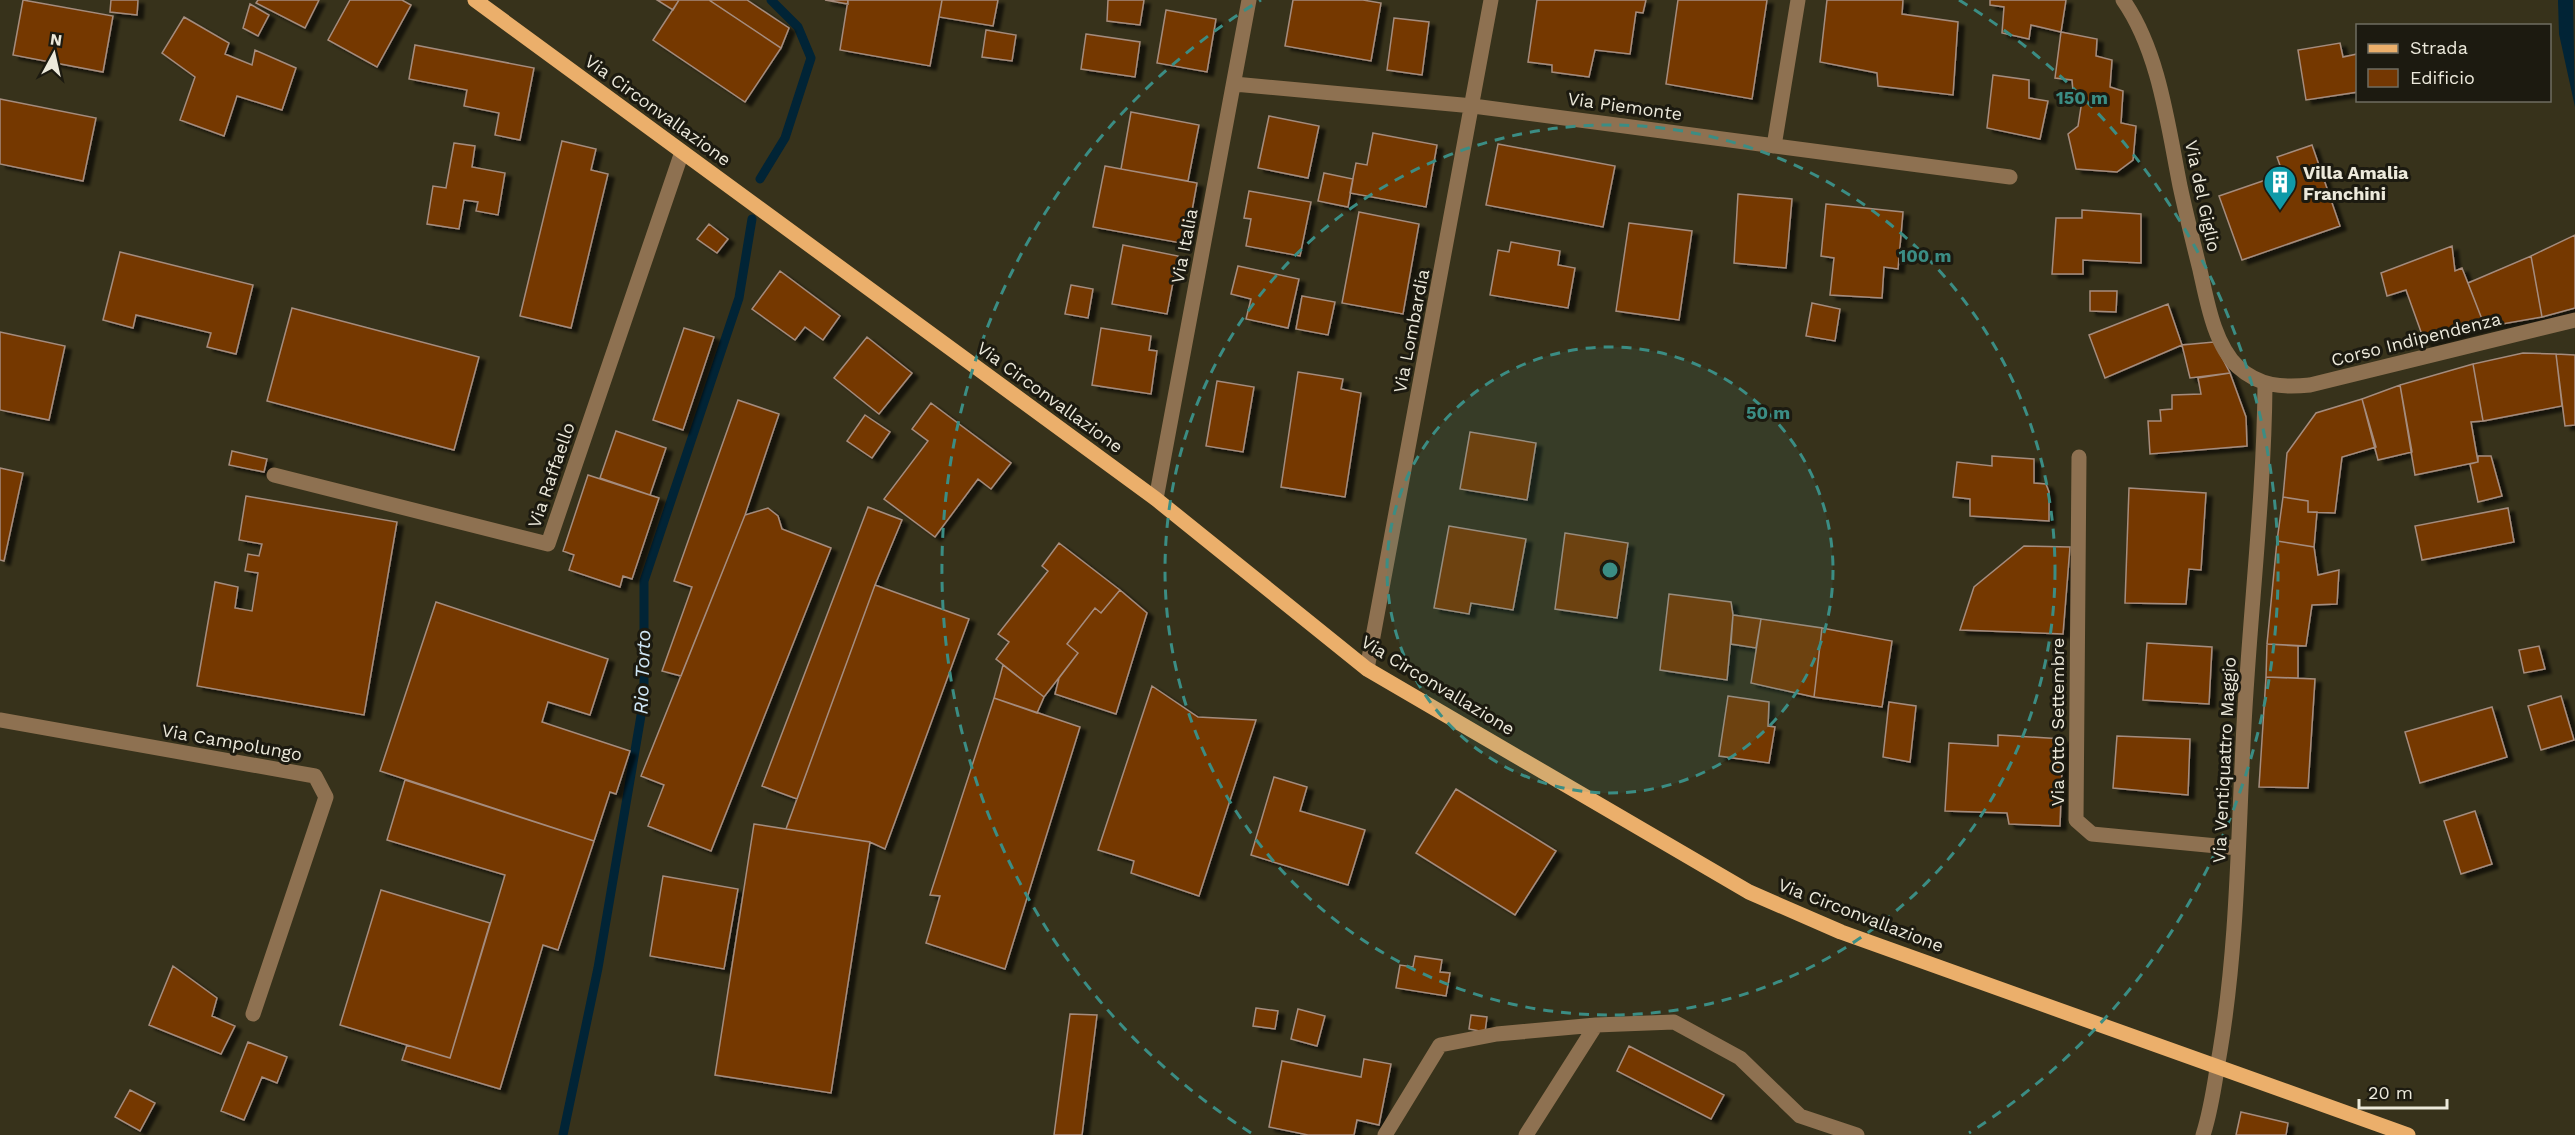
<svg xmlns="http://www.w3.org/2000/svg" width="2575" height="1135" viewBox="0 0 2575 1135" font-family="'Work Sans',sans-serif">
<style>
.water{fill:#012436}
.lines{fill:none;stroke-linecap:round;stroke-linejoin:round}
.stream{stroke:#012436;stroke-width:9}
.building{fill:#743702;stroke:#a58c7d;stroke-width:1.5;filter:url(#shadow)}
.minor{stroke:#8e7151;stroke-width:15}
.major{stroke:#ebaf6b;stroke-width:15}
.ring{fill:none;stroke:#3b8d84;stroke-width:3;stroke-dasharray:10 8}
.labels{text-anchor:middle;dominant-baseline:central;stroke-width:6;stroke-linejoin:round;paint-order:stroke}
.street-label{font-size:18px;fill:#ece9db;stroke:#1c1a10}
.poi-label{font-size:18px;font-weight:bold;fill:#ece9db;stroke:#1c1a10;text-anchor:start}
.water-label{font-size:20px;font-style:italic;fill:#d0e7f6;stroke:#1c1a10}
.centre{fill:#3b8d84;stroke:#1c1a10;stroke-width:3}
.ring-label{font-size:18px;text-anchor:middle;font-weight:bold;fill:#3b8d84;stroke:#1c1a10;stroke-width:6;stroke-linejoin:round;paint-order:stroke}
</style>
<defs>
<filter id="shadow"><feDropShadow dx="6" dy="4" stdDeviation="1.5" flood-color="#0009"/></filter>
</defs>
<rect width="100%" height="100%" fill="#37321b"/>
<path class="water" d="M2558 0H2573L2575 107 2559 34Z"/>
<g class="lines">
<path class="stream" d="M760 179 785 138 811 58 798 27 771 0
M563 1135 598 968 644 698V581L739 298 752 219"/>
</g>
<path class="building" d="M23 0 113 16 103 72 13 55Z
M111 0H138L137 15 110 12Z
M258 0H319L305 28 256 3Z
M350 0H402L411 5 377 67 328 40Z
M657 0H679L673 10Z
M679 0H709L781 48 745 102 653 40Z
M709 0H747L789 28 781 48Z
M825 0H848V4Z
M848 0H942L930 66 840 50Z
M942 0H998L993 26 939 17Z
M1108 0H1144L1140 25 1107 21Z
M1293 0H1363L1381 3 1371 61 1285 46Z
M1537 0H1646L1643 13 1636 12 1630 54 1595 50 1589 77 1552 72V65L1528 62Z
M1678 0H1767L1752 99 1666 84Z
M1827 0H1903L1902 14 1958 22 1953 95 1878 86 1877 73 1820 62Z
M1990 0H2066L2061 32 2031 25 2029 39 2002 33 2004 7 1990 5Z
M250 4 269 15 258 36 243 28Z
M1166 10 1216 19 1207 72 1157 63Z
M184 17 229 43 225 54 252 65 255 50 296 68 282 110 237 96 224 136 180 120 195 77 162 53Z
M1394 18 1429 22 1422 75 1387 70Z
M986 30 1016 35 1012 61 982 57Z
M2061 32 2097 39 2096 56 2112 60 2110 87 2123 91 2121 123 2136 126 2133 160 2117 172 2076 169 2068 134 2078 126 2083 94 2073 91 2072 80 2055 78Z
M1086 34 1140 42 1135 77 1081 69Z
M2340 43 2343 57 2357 54 2358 92 2306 100 2298 50Z
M415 45 534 68 520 140 495 135 499 113 464 106 467 90 409 79Z
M1993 75 2029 80V98L2048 101 2040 139 1987 128Z
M0 99 96 118 83 181 0 164Z
M1131 112 1199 125 1188 181 1121 169Z
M1269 116 1319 126 1308 178 1258 168Z
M1373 133 1437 145 1426 207 1350 193 1356 163 1367 165Z
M562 141 596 149 591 170 608 174 571 328 520 316Z
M454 143 475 146 472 167 505 173 498 215 476 211 478 202 464 200 459 229 427 224 433 186 446 188Z
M1498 144 1615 166 1603 227 1486 205Z
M2312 145 2340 226 2242 260 2219 196 2283 174 2277 157Z
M1105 166 1197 183 1186 244 1093 227Z
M1324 173 1353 179 1348 207 1318 201Z
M1249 191 1311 202 1300 256 1246 246 1251 219 1244 218Z
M1738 194 1792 199 1786 268 1734 263Z
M1826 204 1903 212 1898 269 1884 267 1882 298 1830 295 1834 258 1821 256Z
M2082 210 2141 214V263L2083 260V274H2052L2056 218H2082Z
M1359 212 1419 224 1403 314 1342 303Z
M1629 223 1692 231 1679 320 1616 311Z
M709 224 728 239 717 253 697 239Z
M2575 235V308L2542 317 2531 256Z
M1511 242 1560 251 1558 265 1575 268 1568 308 1490 295 1498 250 1509 252Z
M1123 245 1178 256 1167 314 1112 304Z
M2452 246 2455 271 2462 268 2485 327 2425 343 2406 290 2387 296 2381 273Z
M120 252 253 285 236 354 207 347 211 333 136 315 133 328 103 320Z
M2531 256 2542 317 2485 327 2468 283Z
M1238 266 1299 279 1288 328 1246 319 1251 299 1231 294Z
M780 271 840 316 823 340 805 327 795 340 752 309Z
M1071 285 1093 289 1088 318 1065 314Z
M2090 291H2117L2116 312 2090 311Z
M1302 296 1335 302 1328 335 1296 329Z
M1812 303 1840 309 1835 341 1806 336Z
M2168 304 2182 345 2105 378 2089 335Z
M292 308 479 357 454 450 267 401Z
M684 328 714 337 683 430 653 420Z
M1101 328 1151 336 1149 350 1157 351 1151 394 1092 385Z
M0 332 65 346 49 420 0 410Z
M867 337 912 373 879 414 834 378Z
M2214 342 2230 373 2190 378 2182 345Z
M2523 353 2556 354 2562 406 2483 421 2473 364Z
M2556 354 2575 355V425L2565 426Z
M2473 364 2483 421 2471 422 2478 462 2415 475 2400 385Z
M1298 372 1343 379 1341 389 1361 393 1345 497 1281 487Z
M2230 373 2246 417 2247 446 2150 454 2148 421H2161L2160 410 2172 409V395L2201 394 2198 378Z
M1217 381 1254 387 1243 452 1206 446Z
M2400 385 2412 452 2378 460 2362 399Z
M2362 399 2376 447 2342 457 2335 513 2308 512V501L2283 497 2287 453 2316 413Z
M738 400 779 414 745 515 681 676 662 671 692 587 674 581Z
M931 403 1011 463 991 489 978 479 935 537 884 499 928 441 912 429Z
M865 415 890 432 872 458 847 441Z
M616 431 666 448 650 495 600 478Z
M1470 432 1536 443 1527 500 1460 489Z
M232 451 267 459 264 472 229 465Z
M1992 456 2034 459V483L2046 484 2049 492V521L1970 516V499L1953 497 1957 462 1992 466Z
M2478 456H2491L2502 496 2478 502 2470 464 2478 462Z
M0 468 23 473 4 561 0 560Z
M588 475 659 498 632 579 623 576 620 587 569 570 574 555 563 551Z
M2129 488 2206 493 2201 570 2189 569 2186 604 2125 603Z
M246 496 397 522 364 715 197 686 215 582 238 587 235 608 252 611 258 573 245 571 248 554 259 556 262 544 239 540Z
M2283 497 2308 501V512H2317L2314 547 2277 541Z
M868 507 902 520 875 585 797 799 762 786Z
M768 508 778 516 782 529 831 548 711 851 648 826 664 785 641 776 745 515Z
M2508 508 2514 542 2422 560 2415 526Z
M1449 526 1526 539 1513 610 1471 603 1469 614 1434 608Z
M1565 533 1628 543 1617 618 1555 609Z
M2277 541 2314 547 2318 575 2339 570 2337 604 2312 605 2306 646 2267 644Z
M1059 543 1120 590 1101 613 1095 608 1067 644 1078 653 1044 697 996 659 1009 642 998 634 1048 571 1042 566Z
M2024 546 2070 547 2063 634 1960 630 1974 587Z
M875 585 969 619 885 849 870 842 786 829Z
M1120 590 1147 613 1116 714 1055 694 1059 678 1078 653 1067 644 1095 608 1101 613Z
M1669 594 1731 602 1733 615 1727 680 1660 670Z
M436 602 608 659 590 715 548 702 542 722 630 751 616 794 610 792 594 841 380 771Z
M1733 615 1761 619 1756 648 1731 644Z
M1761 619 1822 628 1814 697 1751 683Z
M1822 628 1892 641 1882 707 1814 697Z
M2147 643 2212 647 2209 704 2143 700Z
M2267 644 2298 646V678L2266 677Z
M2539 646 2545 669 2524 673 2519 650Z
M1003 665 1044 697 1037 713 994 698Z
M2266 677 2315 679 2308 788 2259 787Z
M1152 686 1198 717 1256 720 1199 896 1131 873 1134 861 1098 850Z
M1728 696 1769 702 1768 726 1775 727 1769 763 1719 756Z
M2561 696 2574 740 2541 750 2528 706Z
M994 698 1080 727 1005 969 926 943 940 896 930 895Z
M1889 702 1916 706 1910 762 1883 757Z
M2492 707 2507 757 2420 783 2405 732Z
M1998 735 2063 739 2060 826 2009 824 2007 813 1945 811 1949 743 1998 746Z
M2117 736 2190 739 2188 795 2113 788Z
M1274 777 1307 787 1300 811 1365 830 1348 885 1251 855Z
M405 780 594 841 558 950 543 945 500 1089 402 1060 407 1045 450 1058 505 875 387 840Z
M1456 789 1556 851 1515 915 1416 853Z
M2475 811 2492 864 2461 874 2444 821Z
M754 824 870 842 831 1093 715 1075Z
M663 876 738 889 724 969 650 956Z
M381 890 490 923 450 1058 340 1025Z
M1415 956 1442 960 1440 972 1450 973 1446 996 1396 988 1400 965 1413 967Z
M173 966 217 998 212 1016 235 1026 221 1054 149 1025Z
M1256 1008 1278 1011 1275 1029 1253 1026Z
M1298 1009 1325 1016 1317 1046 1291 1039Z
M1070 1014 1097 1015 1082 1135H1054Z
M1471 1015 1487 1017 1485 1032 1469 1029Z
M248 1042 287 1057 277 1083 262 1077 244 1120 221 1111Z
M1629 1046 1724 1095 1711 1119 1617 1071Z
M1364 1059 1391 1064 1379 1125 1357 1120 1354 1135H1308L1269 1127 1282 1061 1361 1077Z
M130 1090 155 1103 140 1131 115 1117Z
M2241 1112 2288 1123 2286 1135H2236Z"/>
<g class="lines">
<path class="minor" d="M2123 0C2159 51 2168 126 2180 186 2186 214 2193 242 2200 270 2207 301 2214 344 2238 367 2259 386 2282 388 2310 385L2575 320
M1234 84 1473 106 2010 177
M1774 146 1798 0
M2079 457 2076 820 2092 834 2238 848
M274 475 548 544 682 152
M1156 499 1249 0
M1367 669 1491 0
M0 720 315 776 326 797 253 1014
M1385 1135 1440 1045 1497 1034 1596 1025 1674 1022 1740 1058 1800 1116 1857 1135
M1526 1135 1596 1025
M2203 1135C2212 1108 2215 1079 2220 1051 2238 943 2238 834 2244 725 2250 611 2264 499 2265 385"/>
<path class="major" d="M475 0 1156 499 1367 669 1749 892 1841 932 2408 1135"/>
</g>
<circle cx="1610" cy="570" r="223" fill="#3b8d84" fill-opacity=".12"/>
<g class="ring">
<circle cx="1610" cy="570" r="223"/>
<circle cx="1610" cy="570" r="445"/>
<path d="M1251 1133A668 668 0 0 1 1261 0M1959 0A668 668 0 0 1 1969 1133"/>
</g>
<defs>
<symbol id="building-pin" viewBox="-11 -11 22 30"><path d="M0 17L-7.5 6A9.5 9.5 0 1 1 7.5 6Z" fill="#0f9aa8" stroke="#1c1a10"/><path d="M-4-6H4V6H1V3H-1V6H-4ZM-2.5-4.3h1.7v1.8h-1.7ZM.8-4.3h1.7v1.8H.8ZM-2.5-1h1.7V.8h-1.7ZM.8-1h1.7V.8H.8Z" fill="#fff"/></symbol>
</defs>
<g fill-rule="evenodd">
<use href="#building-pin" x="2261" y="163" width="38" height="52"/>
</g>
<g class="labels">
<g class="street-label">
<text transform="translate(1625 106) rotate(8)">Via Piemonte</text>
<text transform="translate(658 110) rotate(36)">Via Circonvallazione</text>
<text transform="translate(2203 196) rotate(78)">Via del Giglio</text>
<text transform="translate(1184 246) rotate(-79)">Via Italia</text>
<text transform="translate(1411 331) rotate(-79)">Via Lombardia</text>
<text transform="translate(2416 339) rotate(-14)">Corso Indipendenza</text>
<text transform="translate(1050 397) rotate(36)">Via Circonvallazione</text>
<text transform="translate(551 475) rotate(-71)">Via Raffaello</text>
<text transform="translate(1438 685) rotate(31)">Via Circonvallazione</text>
<text transform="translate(2057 722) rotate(-90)">Via Otto Settembre</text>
<text transform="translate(232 742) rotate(10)">Via Campolungo</text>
<text transform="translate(2224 760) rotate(-87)">Via Ventiquattro Maggio</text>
<text transform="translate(1861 915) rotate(21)">Via Circonvallazione</text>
</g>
<g class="poi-label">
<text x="2303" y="172">Villa Amalia<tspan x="2303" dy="21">Franchini</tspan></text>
</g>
<g class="water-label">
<text transform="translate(642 672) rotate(-88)">Rio Torto</text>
</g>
</g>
<circle cx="1610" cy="570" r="9" class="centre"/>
<g class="ring-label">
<text x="2082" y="104">150 m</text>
<text x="1925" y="262">100 m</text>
<text x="1768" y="419">50 m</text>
</g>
<rect x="2356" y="24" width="195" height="78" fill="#1c1a10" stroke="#6f6d61" stroke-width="1.5"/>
<rect x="2368" y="44" width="30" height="9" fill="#ebaf6b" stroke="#6f6d61" stroke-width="1.5"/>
<text x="2410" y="54" font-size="18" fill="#ece9db">Strada</text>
<rect x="2368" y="69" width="30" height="18" fill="#743702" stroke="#6f6d61" stroke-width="1.5"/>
<text x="2410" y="84" font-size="18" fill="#ece9db">Edificio</text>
<g transform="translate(54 54) rotate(8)" stroke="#1c1a10" stroke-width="4.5" paint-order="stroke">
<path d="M0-4.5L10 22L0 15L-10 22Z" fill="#ece9db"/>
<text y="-9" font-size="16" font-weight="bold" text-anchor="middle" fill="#ece9db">N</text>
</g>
<path d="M2359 1099v9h88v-9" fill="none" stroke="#ece9db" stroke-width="3"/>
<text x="2368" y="1099" font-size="18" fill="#ece9db" stroke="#1c1a10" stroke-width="4.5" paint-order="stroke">20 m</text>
</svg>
